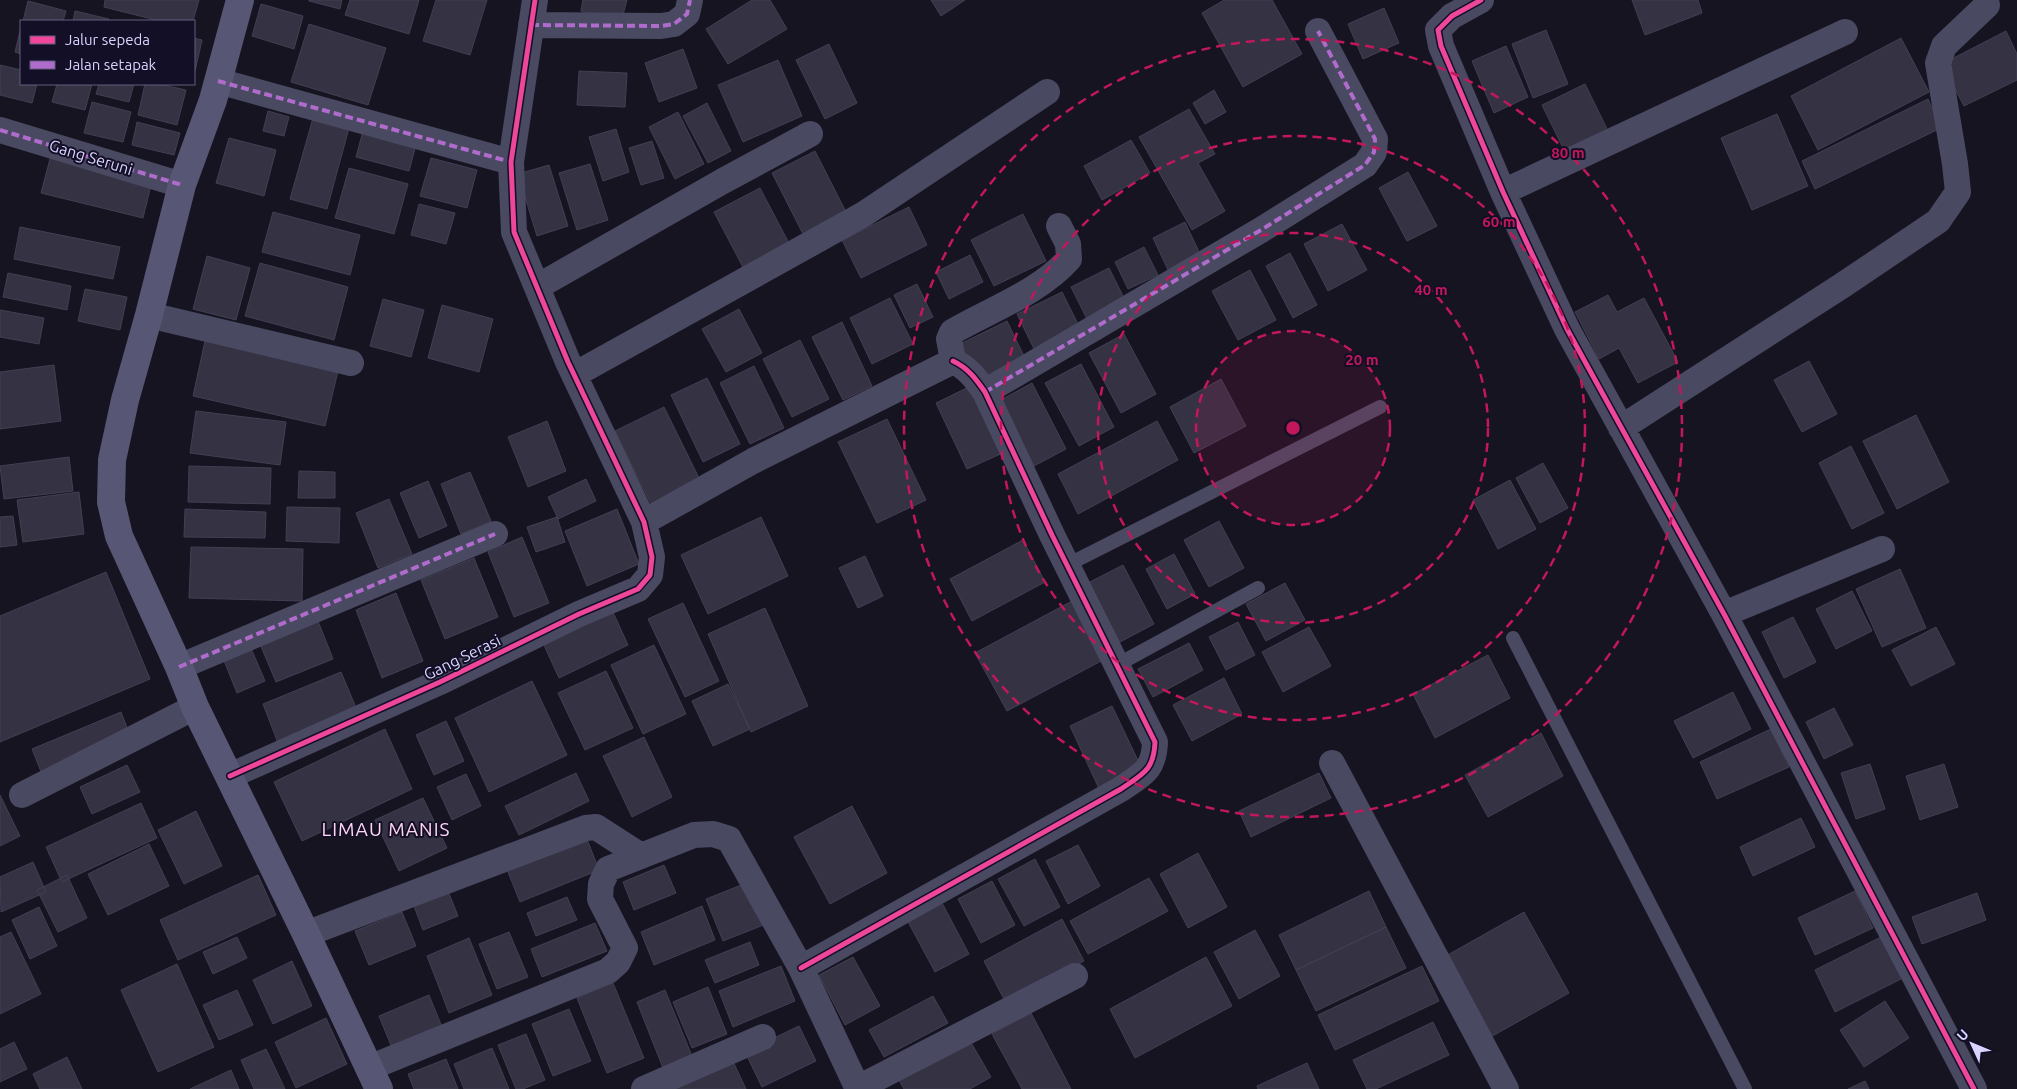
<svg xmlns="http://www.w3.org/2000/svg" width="2017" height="1089" viewBox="0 0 2017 1089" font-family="Ubuntu,sans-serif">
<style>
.building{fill:#343243;stroke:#433f54}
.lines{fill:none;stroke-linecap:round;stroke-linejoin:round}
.lane{stroke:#4a4962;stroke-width:14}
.street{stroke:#4a4962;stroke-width:26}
.secondary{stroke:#575674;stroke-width:28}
.quiet{stroke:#b06ccc;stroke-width:4;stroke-dasharray:8 4;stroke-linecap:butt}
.cycleway-casing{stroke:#130f26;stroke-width:8}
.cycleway{stroke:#ed469a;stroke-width:5}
.ring{fill:none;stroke:#c2185b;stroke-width:2.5;stroke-dasharray:9 6}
.labels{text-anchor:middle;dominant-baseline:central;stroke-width:4;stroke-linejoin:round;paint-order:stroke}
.street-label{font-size:16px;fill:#d9d4ff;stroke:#130f26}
.quarter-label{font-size:19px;letter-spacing:1px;fill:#ffd6f0;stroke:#130f26}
.centre{fill:#c2185b;stroke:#130f26;stroke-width:2.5}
.ring-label{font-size:15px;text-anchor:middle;font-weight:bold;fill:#c2185b;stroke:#130f26;stroke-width:4;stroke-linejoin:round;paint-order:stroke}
</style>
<rect width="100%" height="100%" fill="#161421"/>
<path class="building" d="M105 0H199L193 21H160L104 7Z
M309 0H342L340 9 309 1Z
M350 0H419L409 34 345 15Z
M436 0H487L470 55 423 41Z
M583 0H627L621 22 581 11Z
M752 0H770L787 29 728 64 706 29Z
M931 0H965L941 16Z
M1224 0H1272L1302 54 1243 87 1202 13Z
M1632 0H1698L1702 13 1645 35Z
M28 1 66 11 63 21H23Z
M261 4 303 16 294 49 252 36Z
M1384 8 1399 43 1363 59 1348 24Z
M75 11 109 19 108 21H73Z
M309 24 386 48 368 105 291 82Z
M21 27V54L15 52Z
M1546 30 1568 84 1533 98 1512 44Z
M2006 31 2017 54V80L1964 106 1942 64Z
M194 38 202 40 195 71H194Z
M1901 38 1929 92 1818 150 1791 96Z
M829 44 857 103 825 119 796 60Z
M1506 46 1528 97 1494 113 1472 61Z
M683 49 697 88 659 102 645 63Z
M778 60 802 116 743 142 718 85Z
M0 65 21 70V84H37L32 103 0 95Z
M579 71 627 73 625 107 577 105Z
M57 84H92L85 110 52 102Z
M99 84H134L129 102 96 94Z
M145 84H159L186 90 177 125 138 115Z
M1585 84 1611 137 1568 158 1542 105Z
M1214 90 1226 112 1205 124 1193 103Z
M1928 99 1941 128 1815 189 1802 161Z
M92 102 131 112 123 142 84 133Z
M707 103 731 151 708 163 683 116Z
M1189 109 1215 154 1198 163 1225 211 1192 230 1139 137Z
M268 111 289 117 284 136 263 131Z
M678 112 704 164 675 179 649 127Z
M1777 114 1808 186 1752 210 1721 138Z
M313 118 349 128 327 209 290 199Z
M137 122 180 133 174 155 132 145Z
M616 129 629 172 603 181 589 137Z
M363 131 416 145 409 171 356 157Z
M229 138 276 150 264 196 216 183Z
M1131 140 1150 173 1102 200 1084 166Z
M652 141 664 178 641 185 629 148Z
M815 151 846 212 803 234 772 173Z
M51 155 152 181 143 218 41 193Z
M431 158 477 170 467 208 420 196Z
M590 164 608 220 577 230 559 173Z
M549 165 568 226 537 236 518 174Z
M349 168 408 184 394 234 335 218Z
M1408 172 1437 226 1407 241 1379 188Z
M760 188 791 247 745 271 714 212Z
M419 204 455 213 446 244 411 235Z
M909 207 927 245 861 278 842 240Z
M273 212 360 235 350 275 262 252Z
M1023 214 1046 261 994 286 971 240Z
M1185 222 1201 256 1169 272 1153 238Z
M1342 224 1367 270 1328 291 1304 244Z
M20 227 120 247 113 279 14 259Z
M1144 247 1158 275 1128 289 1115 262Z
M1290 253 1317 305 1293 318 1266 266Z
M970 255 983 282 949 299 936 272Z
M207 256 250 268 236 320 193 309Z
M260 263 348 287 334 340 245 316Z
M1109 268 1125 300 1087 319 1071 287Z
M1250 270 1276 320 1238 340 1212 291Z
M8 273 71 286 67 310 3 297Z
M917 284 933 317 910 328 894 295Z
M85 289 127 297 120 330 78 321Z
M1062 292 1081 330 1036 353 1017 314Z
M1608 295 1617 312 1644 298 1678 362 1638 383 1619 348 1599 359 1575 312Z
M890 298 913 344 872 364 850 318Z
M383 299 424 310 411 357 370 346Z
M442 305 493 319 479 372 428 358Z
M739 309 762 353 726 372 702 329Z
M0 310 44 318 39 344 0 337Z
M1007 321 1024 356 978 380 960 344Z
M842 322 872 386 843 400 812 337Z
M1124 334 1156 394 1121 413 1089 353Z
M800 340 829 399 792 417 763 359Z
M205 341 338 371 325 426 193 396Z
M1809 361 1837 414 1802 432 1774 380Z
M1081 364 1114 427 1079 446 1045 383Z
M54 365 61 421 0 429V372Z
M754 366 784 428 750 444 720 383Z
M707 378 740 444 703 462 671 395Z
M1221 379 1246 426 1194 453 1170 407Z
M1032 383 1066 449 1034 466 999 401Z
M973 385 1005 452 967 469 936 403Z
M664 407 700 480 651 504 615 431Z
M196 411 286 422 280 465 190 453Z
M1916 415 1949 482 1897 509 1863 441Z
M887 419 926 500 877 523 838 442Z
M547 421 566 471 528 487 508 437Z
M1157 421 1178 460 1078 514 1058 474Z
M1851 446 1884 513 1852 529 1819 463Z
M69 457 73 491 4 499 0 466Z
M1543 463 1568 508 1540 523 1516 478Z
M189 466 271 468 270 504 188 502Z
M299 471 335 472V498H298Z
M470 472 491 521 461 534 441 484Z
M586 479 596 501 558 519 548 497Z
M1510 480 1536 529 1498 549 1473 500Z
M428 481 447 526 419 538 400 493Z
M79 492 84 534 23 542 17 500Z
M389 499 412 554 378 568 356 513Z
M287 507 340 508 339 543 286 541Z
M185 509 266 512 265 538 184 537Z
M617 509 639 564 587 586 565 531Z
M13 516 17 545 0 547V517Z
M557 517 565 542 536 552 527 527Z
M761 517 788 576 708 614 681 555Z
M1219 521 1244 568 1209 587 1184 540Z
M522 537 549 603 514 617 488 552Z
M1023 540 1045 582 972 621 950 579Z
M191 547 303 549 302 601 189 598Z
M1174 554 1195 594 1167 609 1146 569Z
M865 556 883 596 858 608 839 568Z
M474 558 498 617 445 639 421 580Z
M1123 565 1154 624 1120 642 1088 583Z
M1900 569 1926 628 1882 647 1856 589Z
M106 572 150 679 0 742V616Z
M1285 583 1305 620 1266 641 1246 604Z
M1852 591 1872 631 1836 649 1816 609Z
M396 593 423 661 382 678 356 610Z
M1072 601 1103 660 1007 711 975 653Z
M683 603 719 681 685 697 648 619Z
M765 608 808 706 751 732 708 634Z
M612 610 628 645 559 678 543 643Z
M1793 617 1816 662 1784 678 1762 632Z
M318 621 333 659 276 682 260 644Z
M1238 622 1255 655 1226 670 1209 637Z
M1309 627 1331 666 1283 692 1262 652Z
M1936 627 1955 664 1911 686 1892 650Z
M1189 643 1203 670 1153 697 1138 669Z
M654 645 686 714 643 734 611 665Z
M250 646 265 681 237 693 223 658Z
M1488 655 1510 698 1435 738 1413 694Z
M606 671 633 728 585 750 558 693Z
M341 672 357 710 278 743 263 704Z
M1224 678 1242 714 1192 741 1173 705Z
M532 681 567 755 489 792 455 718Z
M728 684 750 729 713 746 692 701Z
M1733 692 1751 729 1693 758 1674 721Z
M1112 706 1144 773 1101 793 1070 726Z
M1834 708 1853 745 1824 759 1806 722Z
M121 712 131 738 42 774 32 749Z
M446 721 464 761 434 775 416 735Z
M385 729 412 789 302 841 274 782Z
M1771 729 1789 767 1717 799 1700 762Z
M1541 733 1563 776 1488 817 1465 775Z
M644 737 672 797 632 817 603 756Z
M1870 764 1885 809 1856 819 1841 773Z
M1944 764 1958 807 1920 820 1906 776Z
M127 765 140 792 92 814 80 787Z
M576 773 589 801 519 835 505 806Z
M1319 773 1331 798 1251 837 1239 811Z
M466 774 481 806 452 820 437 787Z
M0 795 20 836 0 846Z
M423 798 447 848 399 871 375 820Z
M141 803 157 838 62 882 46 847Z
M852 806 887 873 830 904 794 837Z
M196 811 222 866 184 884 158 830Z
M1801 818 1815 847 1753 876 1740 847Z
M585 834 599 870 520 902 506 867Z
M149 844 169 886 108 915 88 874Z
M1078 845 1100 886 1068 904 1046 861Z
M1198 853 1227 907 1188 928 1160 874Z
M1035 859 1060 907 1024 926 998 879Z
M33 862 46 892 1 912 0 877Z
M664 865 676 893 634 910 623 882Z
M67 875 87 918 58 932 37 890Z
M258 875 276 915 178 960 160 920Z
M1149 878 1168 911 1088 954 1070 921Z
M992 881 1015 925 981 943 958 899Z
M749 882 766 924 723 941 706 899Z
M448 891 458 916 423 930 414 906Z
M1369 891 1386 927 1296 970 1279 935Z
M1855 891 1873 928 1815 955 1798 918Z
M1977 893 1986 920 1922 944 1912 917Z
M567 897 577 920 536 936 527 913Z
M940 899 969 954 935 972 906 918Z
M702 906 715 940 654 965 641 932Z
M39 907 57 946 30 959 12 920Z
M402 912 416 946 369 965 355 931Z
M1524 912 1569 993 1489 1038 1444 957Z
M1062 919 1084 961 1006 1003 984 961Z
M595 923 607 951 542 977 531 949Z
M1386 927 1406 968 1316 1011 1296 970Z
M1255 930 1280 976 1239 999 1214 952Z
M11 932 41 994 0 1014V937Z
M509 932 528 977 497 989 479 944Z
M1883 936 1903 978 1835 1012 1815 970Z
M237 937 247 958 213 974 203 952Z
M469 938 492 995 449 1013 427 956Z
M750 942 759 965 715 983 705 960Z
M853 957 880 1006 845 1025 819 975Z
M1206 957 1232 1006 1135 1058 1110 1009Z
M292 961 312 1006 273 1024 253 980Z
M177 964 214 1047 158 1072 121 990Z
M781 966 795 1001 733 1027 719 991Z
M1422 966 1439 1001 1335 1050 1318 1015Z
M613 983 644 1058 607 1073 577 998Z
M708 987 727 1034 692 1048 673 1002Z
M237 990 253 1025 219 1040 203 1005Z
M665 990 692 1056 663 1068 637 1002Z
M429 995 442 1027 392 1048 379 1016Z
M933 996 948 1023 884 1057 869 1030Z
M1885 1001 1909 1038 1864 1067 1840 1030Z
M569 1009 591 1061 553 1076 532 1024Z
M1031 1013 1071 1089H1022L992 1034Z
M326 1018 347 1064 296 1088 275 1042Z
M1433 1022 1449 1055 1376 1089H1367L1353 1060Z
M799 1026 816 1061 762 1087 745 1052Z
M526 1034 545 1080 523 1089H516L498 1045Z
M969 1039 991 1077 970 1089H904L899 1080Z
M14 1042 27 1069 0 1082V1049Z
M492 1048 509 1089H464L454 1064Z
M266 1049 285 1089H254L241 1060Z
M730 1055 746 1089H671Z
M67 1057 82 1089H40L33 1074Z
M446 1059 458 1089H414L408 1074Z
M1307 1063 1319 1089H1258L1257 1086Z
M231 1070 239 1089H190Z
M1865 1081 1869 1089H1848Z"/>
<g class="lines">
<path class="lane" d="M1067 565 1380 407
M1513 638 1745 1089
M1117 665 1258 588"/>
<path class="street" d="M1481 0 1452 16 1438 30 1441 46 1503 192 1567 329 1724 614 1974 1089
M531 25 661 26 674 24 687 14 690 0
M218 81 511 162
M0 130 182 185
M1503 192 1845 32
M537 287 723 181 810 134
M149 315 351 363
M953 361 949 339 952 332C990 310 1040 292 1069 259L1068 244 1059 226
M574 375 864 214 1047 92
M985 392 1261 230 1365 165 1374 152 1375 139 1318 31
M1621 428 1843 285 1938 221 1958 192 1955 164 1938 63 1944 46 1987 5
M644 522 753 461 953 361
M1724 614 1882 549
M179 667 495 534
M1332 763 1506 1089
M230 776 440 682 579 614 638 589 650 575 652 557 644 522 568 362 514 232 511 162 535 0
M22 795 195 707
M306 934 586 828 596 827 641 856
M801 968 1121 789C1143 774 1154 770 1155 742L1052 535 985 392C976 379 968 368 953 361
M369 1068 608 971 618 962 625 948 600 899 601 884 608 869 694 835 713 834 729 839 801 968 858 1089
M858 1088 1075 976
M644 1089 763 1037"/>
<path class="secondary" d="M240 0 213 100 182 185 149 315 125 400 112 460 111 502 119 536 179 667 195 707 306 934 379 1089"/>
<path class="quiet" d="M531 25 661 26 674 24 687 14 690 0
M218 81 511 162
M0 130 182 185
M985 392 1261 230 1365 165 1374 152 1375 139 1318 31
M179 667 495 534"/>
<defs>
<path id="cycleway" d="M1481 0 1452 16 1438 30 1441 46 1503 192 1567 329 1724 614 1974 1089
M230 776 440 682 579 614 638 589 650 575 652 557 644 522 568 362 514 232 511 162 535 0
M801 968 1121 789C1143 774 1154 770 1155 742L1052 535 985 392C976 379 968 368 953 361"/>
</defs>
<use href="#cycleway" class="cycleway-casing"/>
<use href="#cycleway" class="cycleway"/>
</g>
<circle cx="1293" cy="428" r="97" fill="#c2185b" fill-opacity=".12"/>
<g class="ring">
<circle cx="1293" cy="428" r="97"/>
<circle cx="1293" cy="428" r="195"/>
<circle cx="1293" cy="428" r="292"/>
<circle cx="1293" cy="428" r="389"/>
</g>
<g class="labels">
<g class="street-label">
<text transform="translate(91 157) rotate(17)">Gang Seruni</text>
<text transform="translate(462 657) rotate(-26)">Gang Serasi</text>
</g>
<g class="quarter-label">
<text x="386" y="829">LIMAU MANIS</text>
</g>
</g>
<circle cx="1293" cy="428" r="8" class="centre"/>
<g class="ring-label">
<text x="1568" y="158">80 m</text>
<text x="1499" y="227">60 m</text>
<text x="1431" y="295">40 m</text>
<text x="1362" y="365">20 m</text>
</g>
<rect x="20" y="20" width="175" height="65" fill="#130f26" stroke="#625e7d"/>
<rect x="30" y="36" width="25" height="8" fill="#ed469a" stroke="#625e7d"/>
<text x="65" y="45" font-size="15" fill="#d9d4ff">Jalur sepeda</text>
<rect x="30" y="61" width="25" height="8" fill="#b06ccc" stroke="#625e7d"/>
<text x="65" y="70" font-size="15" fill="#d9d4ff">Jalan setapak</text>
<g transform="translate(1972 1044) rotate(314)" stroke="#130f26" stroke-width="4" paint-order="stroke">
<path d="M0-4L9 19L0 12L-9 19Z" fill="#d9d4ff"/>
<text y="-8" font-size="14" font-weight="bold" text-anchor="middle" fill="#d9d4ff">U</text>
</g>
</svg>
